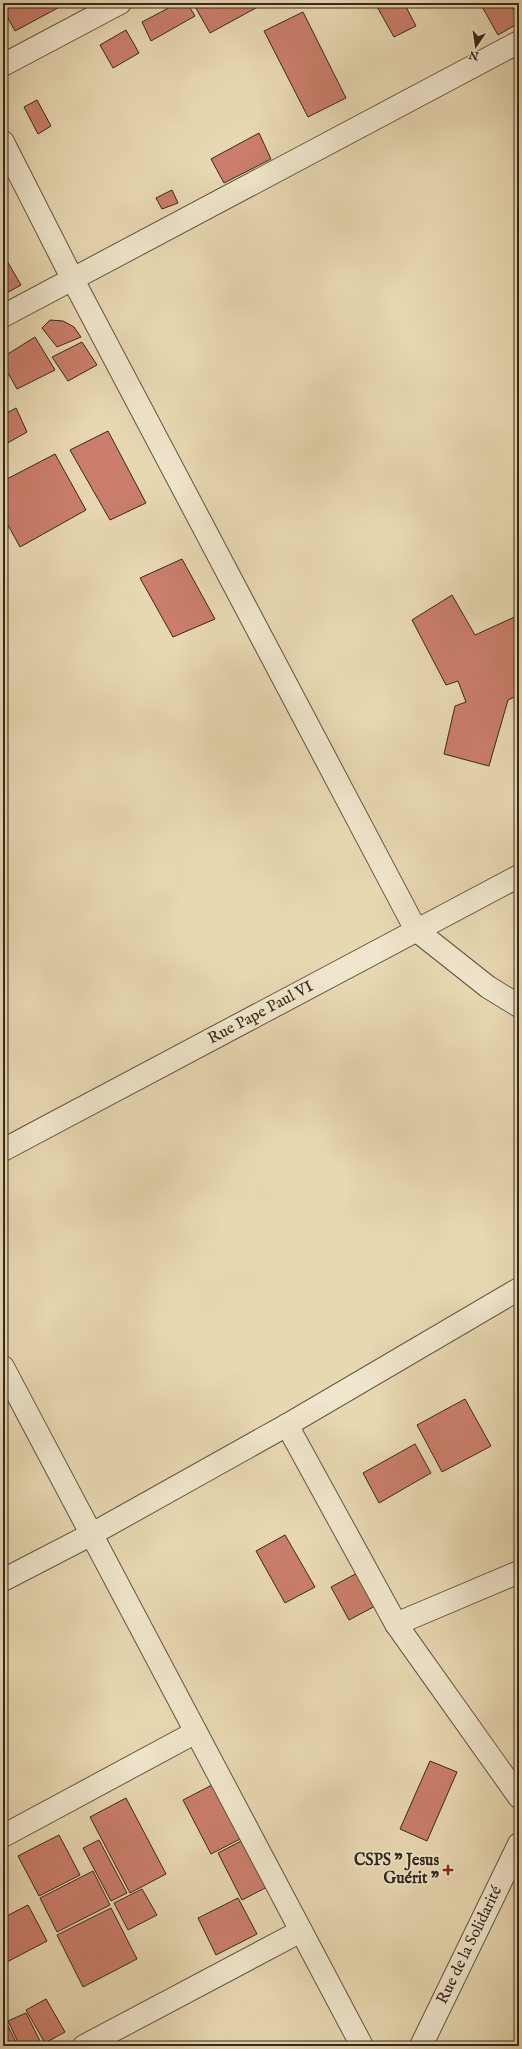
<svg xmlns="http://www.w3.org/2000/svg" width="522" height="2049" viewBox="0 0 522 2049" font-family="'IM FELL English',serif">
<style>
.building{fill:#ca7e6b;stroke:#35291c}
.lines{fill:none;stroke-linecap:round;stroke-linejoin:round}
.minor-casing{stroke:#625542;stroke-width:24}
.minor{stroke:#f0e6cd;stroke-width:22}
.poi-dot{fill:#8f2418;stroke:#f0e6cd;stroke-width:1.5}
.labels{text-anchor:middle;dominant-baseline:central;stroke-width:3;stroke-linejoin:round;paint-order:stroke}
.street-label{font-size:16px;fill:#35291c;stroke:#f0e6cd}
.poi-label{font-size:16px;font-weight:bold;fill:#35291c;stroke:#f0e6cd;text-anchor:end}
</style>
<rect width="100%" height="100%" fill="#e8d8b2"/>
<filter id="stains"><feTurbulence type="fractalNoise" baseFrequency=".005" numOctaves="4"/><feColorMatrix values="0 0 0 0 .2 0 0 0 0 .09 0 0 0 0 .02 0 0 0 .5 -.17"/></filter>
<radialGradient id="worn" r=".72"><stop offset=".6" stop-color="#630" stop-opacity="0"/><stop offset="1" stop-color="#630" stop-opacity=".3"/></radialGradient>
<path class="building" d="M6 3H67L15 31 3 9V5Z
M81 3H98L85 10Z
M178 3H187L195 16 151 41 142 22Z
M193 3H265L210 33Z
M375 3H404L416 26 394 37Z
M480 3H510L519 19V23L498 35Z
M303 12 346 98 308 117 264 31Z
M126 30 139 53 113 68 100 45Z
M37 100 51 126 38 134 24 107Z
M259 133 271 159 224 183 211 159Z
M172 190 178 203 162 209 156 198Z
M3 254 21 285 3 295Z
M50 320 63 321 74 327 81 337 57 347 42 328Z
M35 337 55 370 17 389 3 364V357Z
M82 342 97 365 68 381 52 357Z
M16 408 27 432 4 445 3 415Z
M108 431 146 503 110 520 70 450Z
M55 454 86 510 20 547 3 516V481Z
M182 559 215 619 173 637 140 578Z
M452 595 475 635 519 615V695L508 700 489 766 444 754 455 706 466 702 458 681 446 685 412 620Z
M465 1399 491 1446 442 1472 417 1425Z
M415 1444 431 1473 379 1503 363 1473Z
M285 1535 315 1587 285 1603 256 1551Z
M361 1571 379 1604 349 1620 331 1587Z
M430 1761 457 1772 427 1841 400 1829Z
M214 1784 242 1838 211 1854 183 1800Z
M126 1798 166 1874 130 1893 90 1817Z
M59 1835 80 1875 39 1896 18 1856Z
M245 1839 269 1886 242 1900 218 1853Z
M99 1840 127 1893 111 1901 83 1848Z
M93 1871 110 1905 57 1932 40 1898Z
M142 1889 157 1915 128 1930 114 1903Z
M238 1898 257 1934 216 1955 198 1918Z
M28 1905 47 1941 3 1964V1918Z
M111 1908 137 1959 83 1987 57 1935Z
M46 1999 65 2032 45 2043 26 2010Z
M26 2013 40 2041 30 2046H20L8 2021Z
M3 2016 18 2046H6L3 2040Z"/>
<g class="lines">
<defs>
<g id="minor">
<path d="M3 65 120 3"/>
<path d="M3 142 72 278 416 930 488 987 519 1006"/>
<path d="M3 316 519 42"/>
<path id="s1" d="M3 1150 519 876"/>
<path d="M3 1367 362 2046"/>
<path d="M287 1425 396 1624 519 1797"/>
<path d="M3 1580 92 1534 287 1425 519 1289"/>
<path d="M396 1624 519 1572"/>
<path d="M3 1836 196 1732"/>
<path d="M84 2046 301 1931"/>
<path id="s2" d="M421 2046 519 1844"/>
</g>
</defs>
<use href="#minor" class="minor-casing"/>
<use href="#minor" class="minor"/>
</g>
<path class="poi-dot" d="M446 1864h4v4h4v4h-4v4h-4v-4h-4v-4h4z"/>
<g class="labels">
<g class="street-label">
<text stroke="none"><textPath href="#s1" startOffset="292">Rue Pape Paul VI</textPath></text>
<text stroke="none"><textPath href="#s2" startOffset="112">Rue de la Solidarité</textPath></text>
</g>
<g class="poi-label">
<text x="439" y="1861">CSPS " Jesus<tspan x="439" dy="18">Guérit "</tspan></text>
</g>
</g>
<rect width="522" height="2049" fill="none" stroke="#e8d8b2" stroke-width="16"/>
<rect x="4" y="4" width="514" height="2041" fill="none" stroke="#35291c" stroke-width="2"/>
<rect x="8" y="8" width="506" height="2033" fill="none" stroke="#35291c"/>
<g transform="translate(476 46) rotate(193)" stroke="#f0e6cd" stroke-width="3" paint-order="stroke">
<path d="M0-3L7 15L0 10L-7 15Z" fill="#35291c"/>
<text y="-6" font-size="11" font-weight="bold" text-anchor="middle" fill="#35291c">N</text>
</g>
<rect width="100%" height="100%" filter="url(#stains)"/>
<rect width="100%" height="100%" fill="url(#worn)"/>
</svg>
